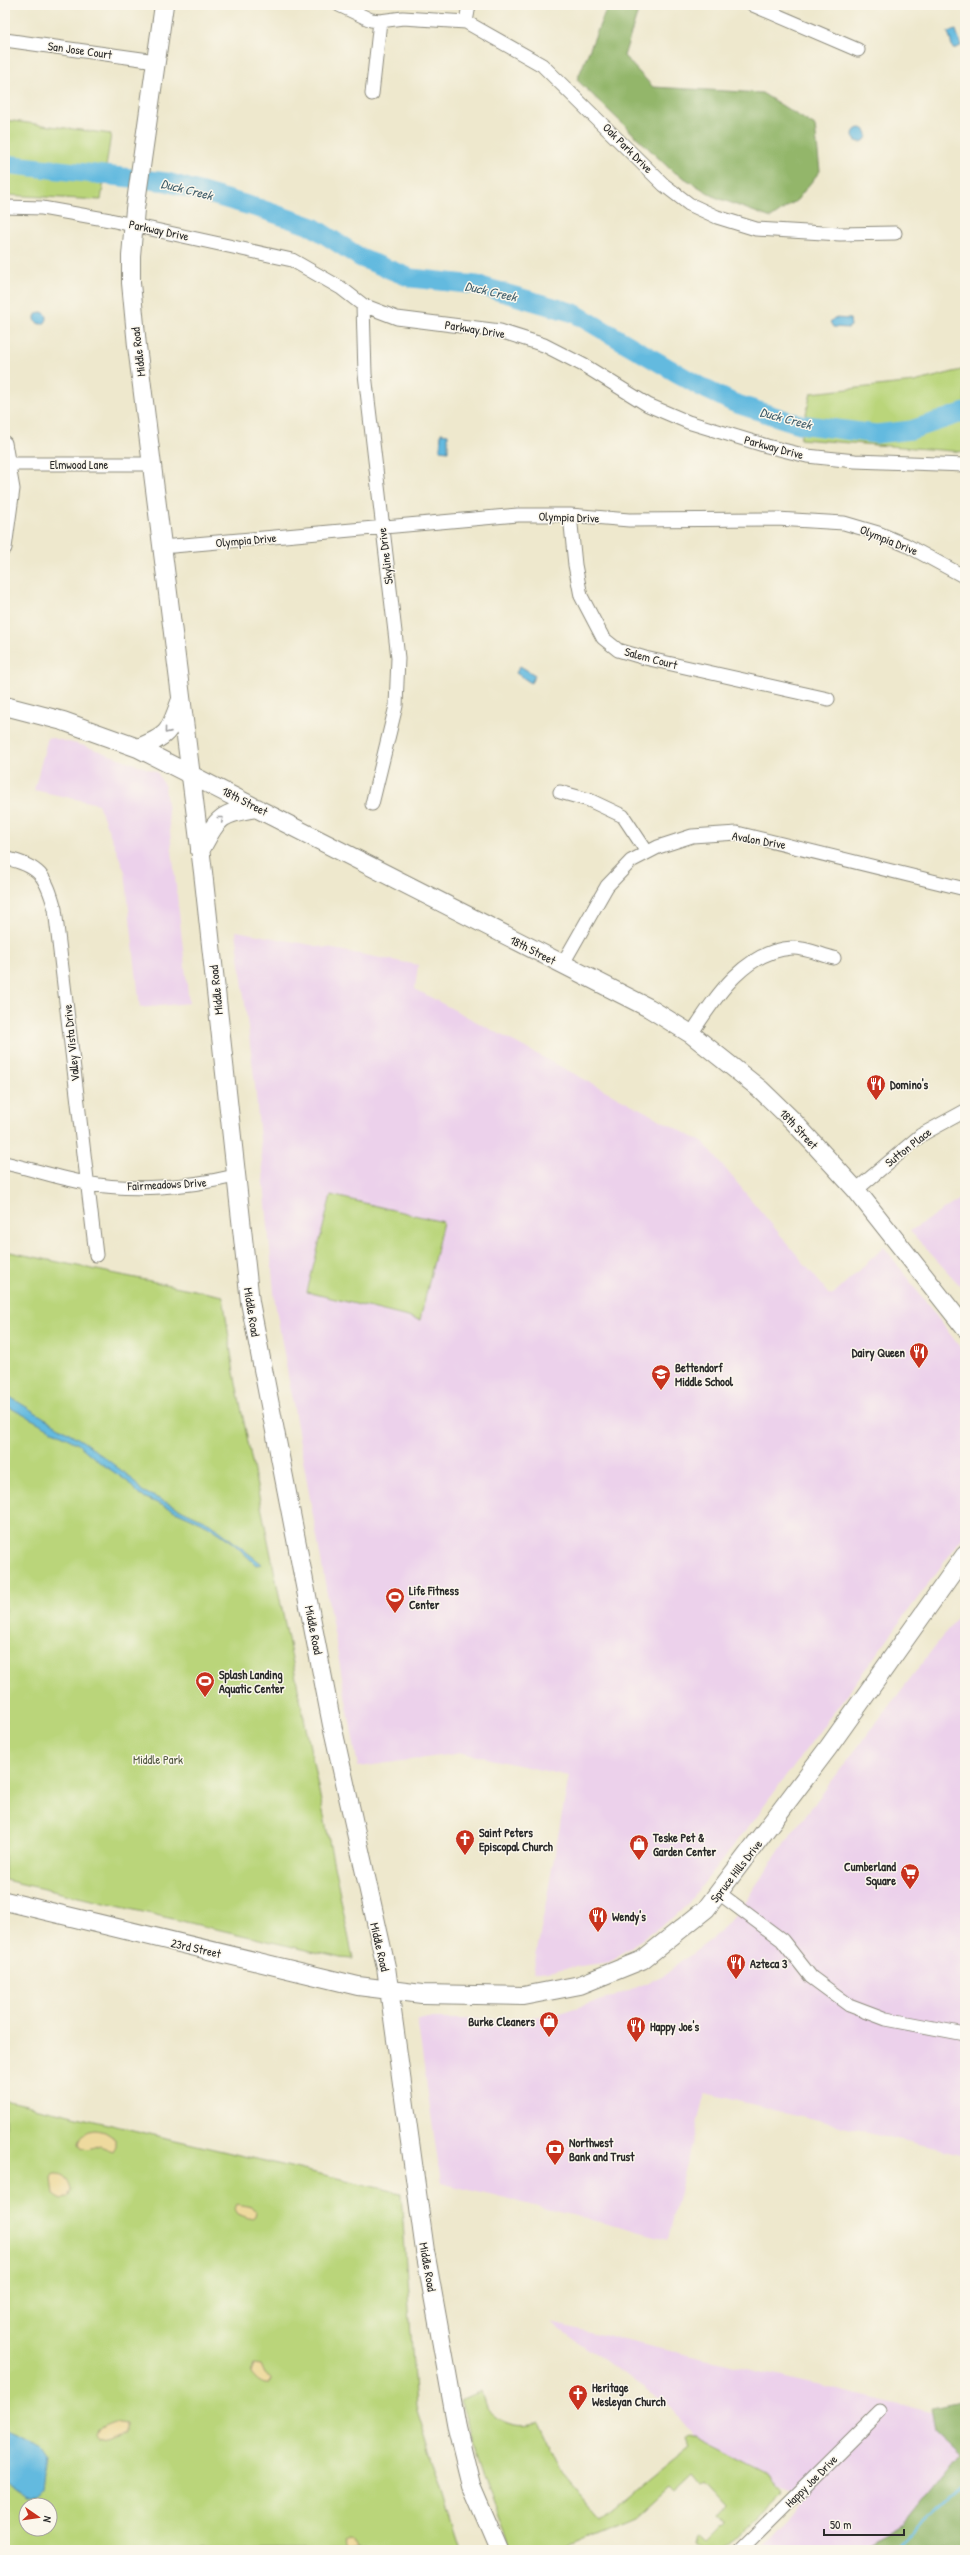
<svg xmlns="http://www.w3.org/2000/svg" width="970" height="2555" viewBox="0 0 970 2555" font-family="'Patrick Hand',sans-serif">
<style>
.built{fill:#ecd1eb}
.green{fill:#bad57a;stroke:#728052;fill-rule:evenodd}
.forest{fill:#93b66a;stroke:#5f704a}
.sand{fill:#eeda9e;stroke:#8c8264}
.water{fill:#63badf;stroke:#477285}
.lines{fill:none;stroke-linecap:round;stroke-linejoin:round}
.stream{stroke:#63badf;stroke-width:3}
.river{stroke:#63badf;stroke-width:19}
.street-casing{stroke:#8c8a7c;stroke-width:15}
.secondary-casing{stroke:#8c8a7c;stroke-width:20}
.street{stroke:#fff;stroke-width:13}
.secondary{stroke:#fff;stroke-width:18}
.oneway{stroke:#a0a0a0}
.labels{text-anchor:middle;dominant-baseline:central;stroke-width:3;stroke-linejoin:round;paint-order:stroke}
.street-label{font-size:12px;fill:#2b2b2b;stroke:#fbf7ec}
.poi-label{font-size:12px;font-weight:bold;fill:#2b2b2b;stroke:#fbf7ec;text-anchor:start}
.park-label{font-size:12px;fill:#4f563f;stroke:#fbf7ec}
.water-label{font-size:13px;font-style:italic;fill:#3f5d6a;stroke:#fbf7ec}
</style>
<rect width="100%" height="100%" fill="#fbf7ec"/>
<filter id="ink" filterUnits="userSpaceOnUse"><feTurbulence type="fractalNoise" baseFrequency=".025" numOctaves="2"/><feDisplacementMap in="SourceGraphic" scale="8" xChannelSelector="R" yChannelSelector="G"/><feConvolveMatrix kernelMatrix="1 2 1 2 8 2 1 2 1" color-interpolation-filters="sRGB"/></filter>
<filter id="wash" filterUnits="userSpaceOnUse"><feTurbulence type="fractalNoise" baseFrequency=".012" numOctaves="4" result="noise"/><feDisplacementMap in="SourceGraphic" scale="16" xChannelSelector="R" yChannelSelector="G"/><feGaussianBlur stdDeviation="0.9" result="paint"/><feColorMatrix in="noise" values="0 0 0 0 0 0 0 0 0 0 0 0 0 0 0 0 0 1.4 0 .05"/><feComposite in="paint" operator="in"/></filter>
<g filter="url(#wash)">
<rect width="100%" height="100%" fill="#eee8cd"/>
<path class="built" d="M48 737 85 746 157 772 165 787 189 1003 140 1008 125 872 98 804 34 790Z
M236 931 418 965 415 989 704 1143 831 1296 884 1247 965 1354V1534L756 1817 682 1911 609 1962 533 1973 569 1776 462 1753 358 1767 275 1303 255 1085Z
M965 1196V1291L910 1231Z
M965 1607V2155L705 2093 668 2239 441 2183 417 2019H509L551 2015 613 1997 662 1976 712 1939 736 1915 785 1842Z
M551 2323 965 2420V2481L907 2550H757L810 2496 789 2489 698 2440 667 2404Z"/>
<path class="green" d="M5 120 111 134 101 200 5 195Z
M965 369V452L800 439 811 393 914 382Z
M331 1195 443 1222 420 1320 307 1292Z
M5 1251 223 1296 234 1373 353 1959 341 1958 5 1880Z
M5 2100 401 2193 416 2407 461 2550H5ZM26 2505H50V2529H26Z
M482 2391C484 2397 486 2408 490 2412 502 2424 522 2430 538 2422L562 2474 600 2519 689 2447 685 2439 688 2435 694 2436 772 2476 784 2490 722 2550H705L697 2543 699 2534 707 2541 725 2523 719 2515 726 2507 705 2484 701 2487 692 2476 674 2493 668 2487 634 2518 567 2546 565 2550H514L484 2476 460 2400Z"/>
<path class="forest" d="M608 5H640L624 56 653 87 762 93 815 126 820 171 797 200 771 218 715 197 671 170 577 80Z
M965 2396 963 2550H858L863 2545 902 2524 960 2452 936 2430 932 2408 956 2403Z"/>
<path class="sand" d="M96 2130 105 2132 116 2139V2146L113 2151 100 2146 88 2150 81 2148 79 2143C82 2135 87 2130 96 2130Z
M54 2175C64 2174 69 2181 71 2190L68 2197 60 2198 54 2194 52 2179Z
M236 2204 252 2207 256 2212 255 2217 252 2219 237 2214 234 2209Z
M254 2364 261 2365 265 2374 271 2379 270 2385C262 2386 254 2380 251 2372Z
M115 2422 126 2424V2433L106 2441 98 2439 95 2435 97 2429Z
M351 2540 354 2541 357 2550H345L346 2542Z"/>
<path class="water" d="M956 30 961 46 953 49 948 32Z
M853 135a7 7 0 1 1 14 0a7 7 0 1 1-14 0Z
M35 318a6 6 0 1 1 12 0a6 6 0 1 1-12 0Z
M834 318 850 319 851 326 848 328 833 327 830 322Z
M441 433 448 434V451L440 450Z
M520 666 535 675 531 683 516 673Z
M5 1394 84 1442 130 1477 142 1491 210 1523 262 1564 256 1565 231 1541 207 1525 139 1495 127 1481 99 1462 78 1444 5 1405Z
M5 2431 40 2446 46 2455 42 2490 38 2496H28L5 2483Z"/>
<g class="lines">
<path class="stream" d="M891 2550 911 2535 965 2485"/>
<path class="river" d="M5 164 167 182 261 209 313 227 361 258 411 278 477 285 574 313 701 387 734 403 799 424 876 434 911 430 965 412"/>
</g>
</g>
<g filter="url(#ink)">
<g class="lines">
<defs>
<path id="street" d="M339 5 371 20 380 21 403 18 466 22 542 65 664 185 689 204 717 217 756 229 840 234 895 233
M753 5 858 50
M466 22 469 5
M5 40 156 61
M372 94 380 21
M5 207 42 208 110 220 292 260 341 288 363 305 397 318 500 331 544 345 585 366 648 405 688 422 767 446 807 456 855 461 965 465
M363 305 365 374 398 658 396 706 372 804
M5 443 13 489 5 548
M5 464H152
M570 515 575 565 581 596 603 638 618 650 645 658 828 699
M162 547 518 515H570L629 520 777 519 844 523 878 533 906 545 965 577
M560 792 589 800 623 816 647 852
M5 858C40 866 46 876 55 909L96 1255
M562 965 607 886 631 861 658 847 692 836 737 833 965 889
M691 1034C715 998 744 951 792 948 805 947 821 955 834 958
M5 1163C32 1169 58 1178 86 1183 132 1192 189 1187 235 1176
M856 1190 921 1135 965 1111
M719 1893 782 1940 811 1977 849 2005 886 2019 965 2034
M740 2550 880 2411"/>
<path id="secondary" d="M164 5 135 209 131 256V283L137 346 203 872 250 1302 332 1725 386 1967 425 2251 457 2428 471 2485 499 2550
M5 706 63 721 138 748 649 1008 691 1034 760 1089 793 1121 856 1190 965 1328
M138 748C169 735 169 733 180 702
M200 851C218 818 219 813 257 808
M5 1901 358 1986 422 1994 523 1996 580 1985 642 1960 706 1909 828 1748 965 1555"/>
</defs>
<use href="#street" class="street-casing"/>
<use href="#secondary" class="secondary-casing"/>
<use href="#street" class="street"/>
<use href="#secondary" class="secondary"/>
</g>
<defs><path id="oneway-chevron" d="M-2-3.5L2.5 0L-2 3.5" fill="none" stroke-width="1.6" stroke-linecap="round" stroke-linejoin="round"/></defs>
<g class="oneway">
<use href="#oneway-chevron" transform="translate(167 731) rotate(129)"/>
<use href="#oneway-chevron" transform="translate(221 819) rotate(-39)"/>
</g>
</g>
<defs>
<symbol id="restaurant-pin" viewBox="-11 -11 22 30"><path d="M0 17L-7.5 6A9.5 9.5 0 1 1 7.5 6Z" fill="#c8321e" stroke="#fbf7ec"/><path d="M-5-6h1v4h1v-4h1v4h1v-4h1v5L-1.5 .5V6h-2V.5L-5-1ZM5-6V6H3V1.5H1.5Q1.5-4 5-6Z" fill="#fff"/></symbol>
<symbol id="school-pin" viewBox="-11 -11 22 30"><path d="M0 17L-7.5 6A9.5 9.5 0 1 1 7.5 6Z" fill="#c8321e" stroke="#fbf7ec"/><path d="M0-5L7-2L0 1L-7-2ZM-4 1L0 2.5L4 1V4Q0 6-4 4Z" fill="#fff"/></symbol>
<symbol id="stadium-pin" viewBox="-11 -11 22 30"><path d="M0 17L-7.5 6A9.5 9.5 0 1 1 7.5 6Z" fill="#c8321e" stroke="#fbf7ec"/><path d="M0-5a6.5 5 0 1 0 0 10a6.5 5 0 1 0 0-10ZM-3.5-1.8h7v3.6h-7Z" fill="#fff"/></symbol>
<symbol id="church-pin" viewBox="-11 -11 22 30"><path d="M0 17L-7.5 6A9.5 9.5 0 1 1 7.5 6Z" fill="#c8321e" stroke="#fbf7ec"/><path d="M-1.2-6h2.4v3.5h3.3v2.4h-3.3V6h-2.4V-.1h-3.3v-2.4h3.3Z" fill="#fff"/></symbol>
<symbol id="shop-pin" viewBox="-11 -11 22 30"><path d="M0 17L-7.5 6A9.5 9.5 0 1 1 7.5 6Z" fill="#c8321e" stroke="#fbf7ec"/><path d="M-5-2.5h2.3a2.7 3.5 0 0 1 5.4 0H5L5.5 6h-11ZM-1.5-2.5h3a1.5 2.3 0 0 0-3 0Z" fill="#fff"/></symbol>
<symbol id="supermarket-pin" viewBox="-11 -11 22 30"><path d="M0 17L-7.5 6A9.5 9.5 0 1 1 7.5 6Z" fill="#c8321e" stroke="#fbf7ec"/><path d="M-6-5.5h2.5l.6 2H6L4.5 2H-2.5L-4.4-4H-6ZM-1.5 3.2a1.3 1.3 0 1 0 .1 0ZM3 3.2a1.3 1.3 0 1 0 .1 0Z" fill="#fff"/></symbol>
<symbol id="bank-pin" viewBox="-11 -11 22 30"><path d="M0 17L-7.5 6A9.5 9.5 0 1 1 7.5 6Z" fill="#c8321e" stroke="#fbf7ec"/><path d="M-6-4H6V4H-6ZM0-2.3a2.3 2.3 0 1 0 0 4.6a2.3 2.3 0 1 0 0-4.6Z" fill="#fff"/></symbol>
</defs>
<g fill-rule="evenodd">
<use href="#restaurant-pin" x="865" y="1073" width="22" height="30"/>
<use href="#restaurant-pin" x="908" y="1341" width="22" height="30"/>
<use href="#school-pin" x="650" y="1363" width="22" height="30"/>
<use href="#stadium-pin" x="384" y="1586" width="22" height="30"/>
<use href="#stadium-pin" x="194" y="1670" width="22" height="30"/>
<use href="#church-pin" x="454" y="1828" width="22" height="30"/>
<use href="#shop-pin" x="628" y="1833" width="22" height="30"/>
<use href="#supermarket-pin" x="899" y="1862" width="22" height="30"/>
<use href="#restaurant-pin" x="587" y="1905" width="22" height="30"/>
<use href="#restaurant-pin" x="725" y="1952" width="22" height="30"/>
<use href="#shop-pin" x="538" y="2010" width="22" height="30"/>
<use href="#restaurant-pin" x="625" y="2015" width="22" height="30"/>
<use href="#bank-pin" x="544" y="2138" width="22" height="30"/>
<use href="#church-pin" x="567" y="2383" width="22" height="30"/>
</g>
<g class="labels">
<g class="street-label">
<text transform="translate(80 50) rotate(8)">San Jose Court</text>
<text transform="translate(628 148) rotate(45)">Oak Park Drive</text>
<text transform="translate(159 230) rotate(12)">Parkway Drive</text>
<text transform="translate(475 329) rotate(9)">Parkway Drive</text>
<text transform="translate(138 352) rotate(-97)">Middle Road</text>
<text transform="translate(774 447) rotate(15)">Parkway Drive</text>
<text x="79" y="464">Elmwood Lane</text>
<text transform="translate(569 517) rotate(2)">Olympia Drive</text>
<text transform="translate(246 540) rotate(-5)">Olympia Drive</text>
<text transform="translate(889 540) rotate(22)">Olympia Drive</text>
<text transform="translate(385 556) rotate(-97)">Skyline Drive</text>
<text transform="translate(651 658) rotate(15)">Salem Court</text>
<text transform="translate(245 801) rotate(27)">18th Street</text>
<text transform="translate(759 840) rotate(10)">Avalon Drive</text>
<text transform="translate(533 950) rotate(27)">18th Street</text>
<text transform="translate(216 990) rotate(-96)">Middle Road</text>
<text transform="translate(71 1043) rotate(-96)">Valley Vista Drive</text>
<text transform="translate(799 1129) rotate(47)">18th Street</text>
<text transform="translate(908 1147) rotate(-38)">Sutton Place</text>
<text transform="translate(167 1184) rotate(-3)">Fairmeadows Drive</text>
<text transform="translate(252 1312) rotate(81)">Middle Road</text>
<text transform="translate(314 1630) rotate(79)">Middle Road</text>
<text transform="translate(736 1871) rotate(-52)">Spruce Hills Drive</text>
<text transform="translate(380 1947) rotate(77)">Middle Road</text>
<text transform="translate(196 1948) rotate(13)">23rd Street</text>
<text transform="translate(428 2267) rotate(80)">Middle Road</text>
<text transform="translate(811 2481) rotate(-45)">Happy Joe Drive</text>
</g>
<g class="poi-label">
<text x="890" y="1084">Domino's</text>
<text x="905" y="1352" text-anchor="end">Dairy Queen</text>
<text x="675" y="1367">Bettendorf<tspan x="675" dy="14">Middle School</tspan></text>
<text x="409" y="1590">Life Fitness<tspan x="409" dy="14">Center</tspan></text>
<text x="219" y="1674">Splash Landing<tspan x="219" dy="14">Aquatic Center</tspan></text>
<text x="479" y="1832">Saint Peters<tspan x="479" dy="14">Episcopal Church</tspan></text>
<text x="653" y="1837">Teske Pet &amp;<tspan x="653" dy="14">Garden Center</tspan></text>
<text x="896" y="1866" text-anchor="end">Cumberland<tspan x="896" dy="14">Square</tspan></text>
<text x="612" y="1916">Wendy's</text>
<text x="750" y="1963">Azteca 3</text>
<text x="535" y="2021" text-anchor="end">Burke Cleaners</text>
<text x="650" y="2026">Happy Joe's</text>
<text x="569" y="2142">Northwest<tspan x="569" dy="14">Bank and Trust</tspan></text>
<text x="592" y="2387">Heritage<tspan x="592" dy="14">Wesleyan Church</tspan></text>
</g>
<g class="park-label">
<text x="158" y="1759">Middle Park</text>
</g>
<g class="water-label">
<text transform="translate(187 189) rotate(14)">Duck Creek</text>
<text transform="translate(491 291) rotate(13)">Duck Creek</text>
<text transform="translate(786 418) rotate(15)">Duck Creek</text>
</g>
</g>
<rect width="970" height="2555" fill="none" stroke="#fbf7ec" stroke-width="20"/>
<g transform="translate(38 2517) rotate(103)"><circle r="19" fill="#fbf7ec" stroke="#a8a59f"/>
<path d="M0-3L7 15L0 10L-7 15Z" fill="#c8321e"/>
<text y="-6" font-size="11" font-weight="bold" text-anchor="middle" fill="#2b2b2b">N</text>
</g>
<path d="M824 2529v6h80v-6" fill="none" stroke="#2b2b2b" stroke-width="2"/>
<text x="830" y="2529" font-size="12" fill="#2b2b2b" stroke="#fbf7ec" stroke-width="3" paint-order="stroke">50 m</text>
</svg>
